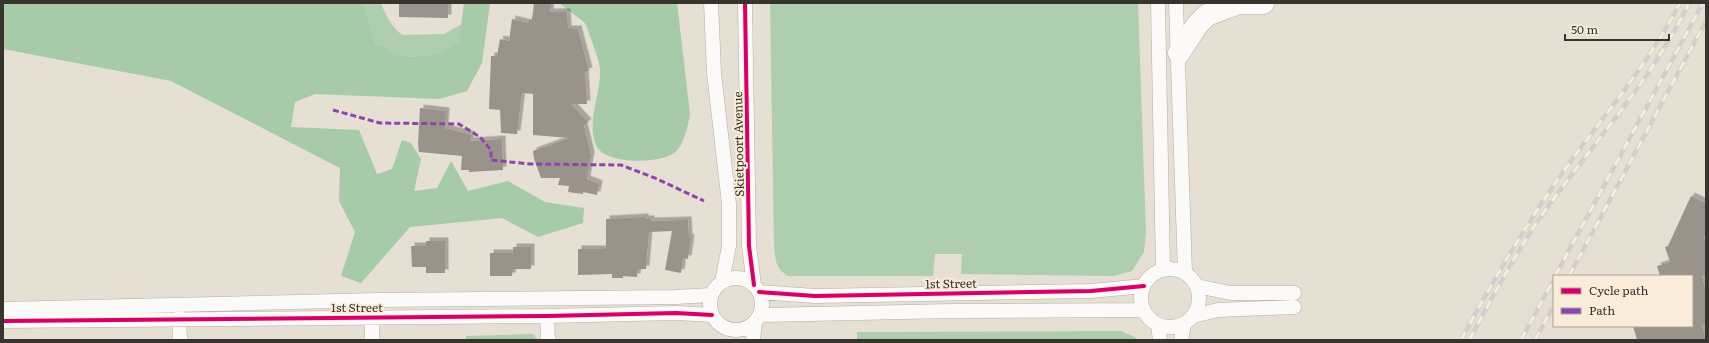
<svg xmlns="http://www.w3.org/2000/svg" width="1709" height="343" viewBox="0 0 1709 343" font-family="Literata,serif">
<style>
.green{fill:#aeceaf}
.forest{fill:#a7caa9}
.building{fill:#98938b;filter:url(#shadow)}
.lines{fill:none;stroke-linecap:round;stroke-linejoin:round}
.minor-casing{stroke:#b5afa7;stroke-width:15}
.primary-casing{stroke:#b5afa7;stroke-width:23}
.minor{stroke:#fbfaf9;stroke-width:14}
.primary{stroke:#fbfaf9;stroke-width:22}
.rail-casing{stroke:#d1d0cd;stroke-width:4.5}
.rail{stroke:#f9edda;stroke-width:3;stroke-dasharray:9;stroke-linecap:butt}
.quiet{stroke:#8e44ad;stroke-width:3;stroke-dasharray:6 3;stroke-linecap:butt}
.cycleway-casing{stroke:#f9edda;stroke-width:6}
.cycleway{stroke:#d6006c;stroke-width:4}
.labels{text-anchor:middle;dominant-baseline:central;stroke-width:4;stroke-linejoin:round;paint-order:stroke}
.street-label{font-size:12px;fill:#38332c;stroke:#f9edda}
</style>
<defs>
<filter id="shadow"><feDropShadow dx="3.5" dy="-3.5" stdDeviation="0" flood-color="#0004"/></filter>
</defs>
<rect width="100%" height="100%" fill="#e5dfd4"/>
<path class="green" d="M363 3H381C386 16 391 26 402 35L444 34 462 24 459 42 434 55 407 57 375 43Z
M770 3H1138L1146 234 1144 252 1132 271 1114 276 961 274 962 254H935L933 276H788C775 268 776 261 774 247Z
M1120 331 1135 337 1137 340H857V332Z
M533 334 538 340H466V336Z"/>
<path class="forest" d="M3 3H363L375 43 407 57 434 55 459 42 464 3H490L482 63 467 91 439 99 315 94 295 102 291 127 359 130 377 174 392 169 402 140 411 143 421 159 414 191 437 188 451 161 468 191 508 181 545 202 584 208 583 223 538 237 502 218 410 227 361 283 341 276 355 232 339 201 340 168 171 81 3 49Z
M559 3H677L690 114C688 126 684 146 674 153 660 164 604 165 596 145 586 121 601 95 600 70 600 60 590 38 587 27L584 22Z"/>
<path class="building" d="M399 3H448V18L399 17Z
M534 3H551L550 12H567L568 29H578L589 71 585 72 587 104H571L588 122 584 126 591 155 587 179 599 184 597 195 583 192V194L568 192 569 186 558 185 560 178H541L534 159 533 151 569 138 533 135V94L522 93 517 134 501 133 500 110 489 109 491 56H497L500 39 509 41 512 19 528 23 529 19 532 20Z
M420 108 446 111 445 128 472 135 470 141 502 139 503 170 469 172V170H461L462 156 419 152 418 143Z
M1691 196 1706 203V233L1704 237 1706 243V275L1702 276 1706 292V324L1702 325 1706 340H1637L1633 326H1692V276H1660L1657 266 1670 262 1665 247 1668 246Z
M645 217V219H651V221L688 220 689 237 691 238 688 259 683 258 681 273 665 270 672 231 649 232 646 269H638L637 277 623 276V278H612V274L578 275V249H606V219Z
M426 241H445V273H426V267H412L411 246H426Z
M513 247H531V269H513L512 276H490V253H513Z"/>
<g class="lines">
<defs>
<path id="minor" d="M711 3 714 73 729 204V246L722 282
M745 3 749 246 754 285
M1158 3 1163 270
M1176 3 1185 273
M1141 298a29 29 0 1 1 58 0a29 29 0 1 1-58 0Z
M710 304a26 26 0 1 1 52 0a26 26 0 1 1-52 0Z
M1197 286 1230 293H1294
M759 292 815 296 1091 291 1144 286
M3 309 378 300 676 297 711 295
M760 315 954 311 1144 310
M547 316 548 340
M1193 316 1218 310 1294 307
M372 317V340
M179 318 180 340
M3 321 547 316 676 313 712 315
M1158 325 1160 340
M753 340 755 323
M1181 340 1184 324"/>
<path id="primary" d="M1234 3H1263
M1179 53 1197 25 1207 15 1239 3"/>
</defs>
<use href="#minor" class="minor-casing"/>
<use href="#primary" class="primary-casing"/>
<use href="#minor" class="minor"/>
<use href="#primary" class="primary"/>
<defs>
<path id="rail" d="M1555 276 1703 3
M1569 276 1706 21
M1461 340C1492 282 1525 226 1563 172 1603 116 1648 65 1680 3
M1469 340C1493 297 1516 252 1544 212 1593 143 1652 80 1689 3
M1521 340 1554 279
M1535 340 1554 305"/>
</defs>
<use href="#rail" class="rail-casing"/>
<use href="#rail" class="rail"/>
<path class="quiet" d="M333 110 380 123 459 124 480 137 491 150V160L530 164 621 165 655 178 704 201"/>
<defs>
<path id="cycleway" d="M745 3 749 246 754 285
M759 292 815 296 1091 291 1144 286
M3 321 547 316 676 313 712 315"/>
</defs>
<use href="#cycleway" class="cycleway-casing"/>
<use href="#cycleway" class="cycleway"/>
</g>
<g class="labels">
<g class="street-label">
<text transform="translate(738 144) rotate(-91)">Skietpoort Avenue</text>
<text transform="translate(951 283) rotate(-1)">1st Street</text>
<text x="357" y="307">1st Street</text>
</g>
</g>
<rect width="1709" height="343" fill="none" stroke="#38332c" stroke-width="8"/>
<rect x="1553" y="275" width="140" height="52" fill="#f9edda" stroke="#aca394"/>
<rect x="1561" y="288" width="20" height="6" fill="#d6006c" stroke="#aca394"/>
<text x="1589" y="295" font-size="12" fill="#38332c">Cycle path</text>
<rect x="1561" y="308" width="20" height="6" fill="#8e44ad" stroke="#aca394"/>
<text x="1589" y="315" font-size="12" fill="#38332c">Path</text>
<path d="M1565 34v6h104v-6" fill="none" stroke="#38332c" stroke-width="2"/>
<text x="1571" y="34" font-size="12" fill="#38332c" stroke="#f9edda" stroke-width="3" paint-order="stroke">50 m</text>
</svg>
